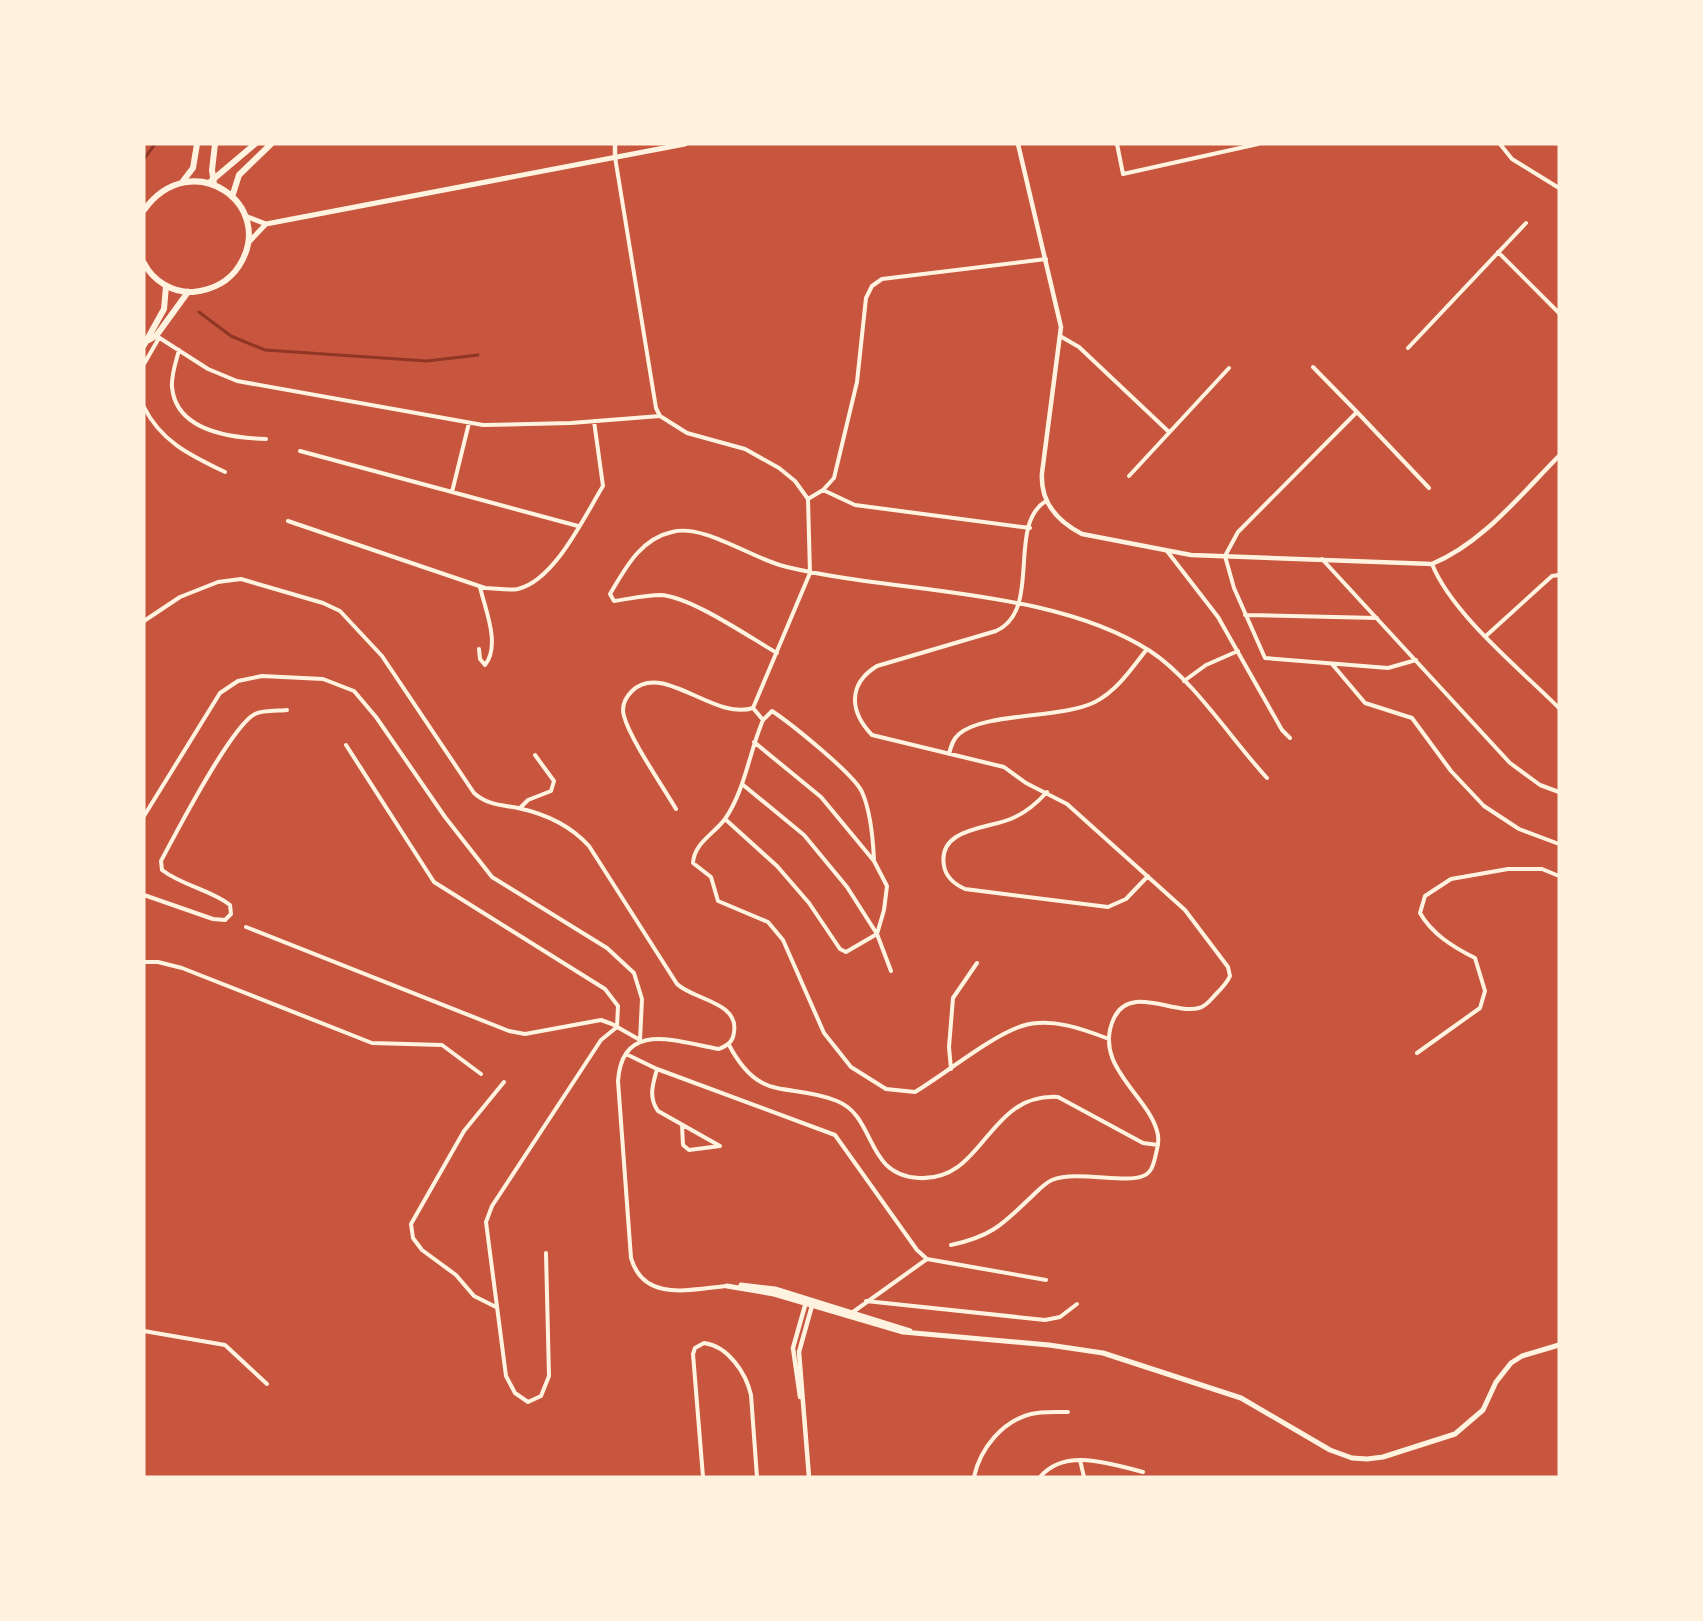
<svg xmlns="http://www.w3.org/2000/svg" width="1703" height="1621" viewBox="0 0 1703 1621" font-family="Ubuntu,sans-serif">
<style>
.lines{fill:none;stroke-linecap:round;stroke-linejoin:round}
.stream{stroke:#8f3625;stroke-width:3}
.minor{stroke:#fff3e0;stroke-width:4}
.tertiary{stroke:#fff3e0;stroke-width:4.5}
.secondary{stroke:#fff3e0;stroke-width:5}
.primary{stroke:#fff3e0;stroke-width:6}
.trunk{stroke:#fff3e0;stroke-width:6}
</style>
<rect width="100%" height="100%" fill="#c8553d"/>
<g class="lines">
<path class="stream" d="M144 159 155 144
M199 312 231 336 265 350 427 361 478 355"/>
<path class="minor" d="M1117 144 1123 174 1258 144
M1500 144 1512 159 1559 188
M615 157 656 408 660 416 687 433 745 449 779 468 795 481 808 499 810 573 753 708C714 721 663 661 632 691 626 697 621 706 624 716 630 739 662 785 676 809
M1498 252 1559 313
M155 335 208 369 237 381 483 425 571 423 660 416
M1060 336 1079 347 1169 432
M1408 348 1526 223
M179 350C176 362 171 375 172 387 176 431 232 438 266 439
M144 364 159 338
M1313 367 1357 412
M144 407C161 442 192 456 225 472
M300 451 578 526
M1129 476 1229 368
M823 490 855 505 1030 528
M452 492 469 423
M808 499 823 490 834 478 857 382 866 298 872 286 882 279 1046 259
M288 521 485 588C495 588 508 591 518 589 555 580 584 517 603 486L594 421
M1167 551 1218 617 1282 730 1290 738
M1322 559 1510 763 1540 785 1559 792
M1432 564C1452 614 1520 669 1559 708
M1245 615 1377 618
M144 621 180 597 218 582 241 579 323 603 340 611 382 656 474 793C487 805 502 805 518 808 546 814 570 825 589 846L677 984C694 1000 739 1002 734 1032 733 1042 728 1045 719 1049 678 1042 622 1019 618 1081L631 1258C644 1303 691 1289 727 1286
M1487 635 1552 576 1559 575
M479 649 480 659 485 665C501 645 485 609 480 587
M777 653C749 637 690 596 660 595 646 595 629 599 614 601L610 594C625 569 640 539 672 532 704 523 754 560 787 567 900 594 1052 588 1150 651 1192 678 1232 740 1267 778
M1416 660 1388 668 1265 658 1234 588 1225 556 1238 532 1357 412 1429 488
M1332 664 1365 703 1412 718 1451 771 1484 806 1519 829 1559 844
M1184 681 1206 665 1238 651
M753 708 763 720C749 753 745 790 725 819 714 834 694 843 693 863L711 877 718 901 768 922 783 940 824 1033 851 1067 886 1089 915 1092C945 1074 991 1036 1022 1026 1051 1017 1083 1029 1109 1039
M763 720 772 711C790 723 854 774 862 792 871 812 873 838 874 860
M754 742 821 797 874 861 887 886 884 910 877 934 891 971
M346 745 434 882 605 989 618 1006 617 1027 601 1040 492 1206 486 1222 506 1376 515 1393 528 1402 541 1396 549 1376 546 1253
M949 754C951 746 953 739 959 734 985 712 1061 719 1095 702 1117 691 1132 668 1147 649
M1047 792C1037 803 1027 812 1013 818 990 829 937 827 944 866 946 877 954 884 965 889L1108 907 1126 899 1148 876
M520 808 528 800 551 791 554 781 535 755
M144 816 220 693 238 681 262 676 323 679 354 691 376 717 445 817 492 877 607 948 634 973 642 999 640 1040 612 1024 601 1020 525 1034 509 1031 246 927
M725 819 777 866 809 903 840 949 846 952 877 934 847 887 804 835 742 784
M144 895 213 919 225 920 231 914 230 905C211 890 183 886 162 870L161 861C176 833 231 726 255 714 263 710 278 711 287 710
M144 962H158L182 968 372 1043 442 1045 481 1074
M729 1045C761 1105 788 1081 837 1101 877 1117 864 1175 919 1178 985 1182 986 1093 1058 1097L1143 1143 1158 1145
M1417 1053 1480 1008 1485 991 1475 958C1453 947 1432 934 1420 913L1425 896 1451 879 1508 869H1542L1559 876
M626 1054 657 1069 835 1135 917 1250 927 1259 1046 1280
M657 1069C653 1084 648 1097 658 1111L720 1146 689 1150 683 1145 682 1125
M951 1069 949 1047 953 998 977 963
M951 1245C989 1237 1001 1226 1028 1200 1035 1194 1043 1184 1052 1180 1077 1170 1125 1184 1143 1176 1151 1173 1153 1166 1155 1158 1157 1149 1160 1140 1157 1131 1147 1094 1092 1065 1114 1018 1130 984 1174 1015 1199 1008 1207 1006 1211 999 1216 994 1222 988 1227 983 1230 976L1228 967 1185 910 1067 804 1026 783 1004 767 872 735C849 711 848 684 877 666L996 631C1043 610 1006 525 1046 501
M866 1301 1045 1320 1060 1317 1077 1304
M496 1307 474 1296 456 1275 422 1250 413 1238 411 1224 464 1131 504 1082
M853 1312 927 1259
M144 1331 225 1345 267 1384
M1080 1460 1084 1477
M703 1477 693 1354 695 1348 704 1343C728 1346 746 1373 751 1395L757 1477
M974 1477C980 1449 1002 1421 1031 1414 1042 1411 1056 1412 1068 1412
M1040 1477C1065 1447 1111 1464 1143 1472"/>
<path class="tertiary" d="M615 144V157
M1018 144 1061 327 1042 473C1040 502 1057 521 1082 534L1191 555 1432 564C1483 543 1521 494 1559 456
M800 1397 793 1348 806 1302
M809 1477 799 1352 813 1302"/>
<path class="secondary" d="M245 216 266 224
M249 242 266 224 685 144
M741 1285 775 1289 910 1331
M727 1286 774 1294 903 1332 1049 1345 1103 1353 1241 1398 1330 1450 1352 1458 1367 1459 1383 1457 1455 1434 1483 1410 1496 1382 1511 1363 1522 1356 1559 1345"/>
<path class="primary" d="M210 182 255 144
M232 197 239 175 271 144
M144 210C192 144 278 205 239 266 228 283 212 290 193 292 173 293 153 281 144 263
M147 341 156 336 188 292
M144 345 164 309 166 286"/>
<path class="trunk" d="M183 181 193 168 197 144
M214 184 212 170 215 144"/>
</g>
<rect width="1703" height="1621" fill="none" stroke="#fff3e0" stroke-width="291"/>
</svg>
